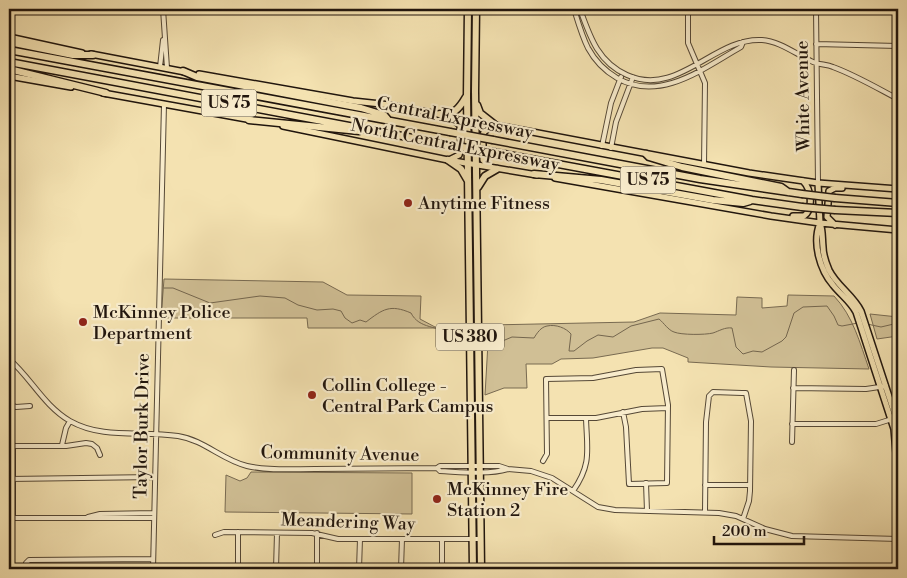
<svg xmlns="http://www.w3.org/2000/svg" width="907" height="578" viewBox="0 0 907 578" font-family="'Libre Bodoni',serif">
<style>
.green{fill:#d0bf95;stroke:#786a51}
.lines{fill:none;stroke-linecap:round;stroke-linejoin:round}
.stream{stroke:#74664e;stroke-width:1}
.minor-casing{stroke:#554836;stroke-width:6}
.major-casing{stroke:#20150d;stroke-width:8}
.highway-casing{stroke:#20150d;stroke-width:9}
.minor{stroke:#f8eccc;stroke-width:4}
.major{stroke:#f4e2b1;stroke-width:5}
.highway{stroke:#f4e2b1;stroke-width:6}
.highway-bridge-casing{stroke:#20150d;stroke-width:9;stroke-linecap:butt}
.highway-bridge{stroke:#f4e2b1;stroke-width:6}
.poi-dot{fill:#8f2418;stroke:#f8eccc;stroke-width:2}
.labels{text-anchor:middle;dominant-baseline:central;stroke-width:4.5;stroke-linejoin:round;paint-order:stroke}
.shield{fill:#f8eccc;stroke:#615646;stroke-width:1}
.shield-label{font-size:16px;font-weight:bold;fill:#20150d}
.street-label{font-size:18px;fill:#20150d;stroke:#f8eccc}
.poi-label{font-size:18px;fill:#20150d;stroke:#f8eccc;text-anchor:start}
</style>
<rect width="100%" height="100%" fill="#f4e2b1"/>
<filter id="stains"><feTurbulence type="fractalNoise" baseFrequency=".004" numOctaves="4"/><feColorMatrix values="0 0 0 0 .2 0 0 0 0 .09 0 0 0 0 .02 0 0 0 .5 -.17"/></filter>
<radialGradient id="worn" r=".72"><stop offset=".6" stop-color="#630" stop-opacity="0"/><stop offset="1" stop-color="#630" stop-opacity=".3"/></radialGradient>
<path class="green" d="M164 279 323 282 347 295 421 296 420 319 435 327 464 328H308L307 318H161Z
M788 295 834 296C853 316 860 343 869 369L771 367 688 362V358L663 348H652L593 358 561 359 552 364H526L527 388H504L485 395 489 325 634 322 660 313 736 315 737 297 762 298V308L787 306Z
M870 314 898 317V336L877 339Z
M251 472 412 473V514L225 512 226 475 240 481 247 478Z"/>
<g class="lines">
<path class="stream" d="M164 288H173L210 303 260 296 285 298 298 305 317 310 333 309 341 311 345 318 352 323 360 320 366 322C383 309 390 304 411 313 419 329 438 326 452 334 457 337 460 340 466 342
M867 324 881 327 898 323
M485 345H493L512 337 534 338C537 333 541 327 547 326 556 324 566 328 571 334L569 351H574L587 341 598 335 613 337 631 326 659 319C664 323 668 330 674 332 681 335 705 335 713 333 719 331 725 327 732 328L736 347 743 354 753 351 762 352 782 341 786 337 794 313 803 307 827 306 834 316 838 325 842 326 858 323"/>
<defs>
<path id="minor" d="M163 9 167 68
M574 9C578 22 582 36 588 48 595 61 605 71 617 78 660 103 704 68 741 47L743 42
M580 9C590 37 598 62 627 75 678 98 714 37 762 40 779 41 796 54 811 61 818 65 826 64 833 67 855 75 877 88 898 99
M688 9V43L705 83 704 165
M816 9 818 183
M816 44 898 46
M160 67 163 40
M602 146 611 103 621 77
M611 148 616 122 633 77
M9 359C31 378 44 406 70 421 104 440 142 430 178 436 204 440 222 460 247 466 269 471 293 469 315 469 356 469 396 468 437 468L440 466H499L508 469 531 471 552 478 598 507 615 510 719 513 736 516 765 529 792 536 898 539
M793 388 866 389 886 386
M9 404 16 407 30 406
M547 418H596L642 409 668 408
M792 424H876L892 419
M792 442 794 370
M13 445V518
M62 445 66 428 70 421
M9 446H66L86 443 92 444 97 448 100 455
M543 461 547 454 546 379 593 378 636 370 662 369 668 405 667 483 629 484 626 427 623 412
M437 468 440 471C462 472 487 475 508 469
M9 479 155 477
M646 483 647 511
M705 485H750
M573 491C592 464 587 450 586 418
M705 512 706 422 709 396 713 392 742 393H746L751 421 750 491 749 501 743 519
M88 517 100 514 154 513
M9 518H154
M215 535 224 532 312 533 338 539H481
M442 539V569
M25 569 26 563 29 560 153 559
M153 569 164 104
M238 569V532
M276 569 277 533
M317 569V533
M359 569 360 539
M401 569 402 539"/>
<path id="major" d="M9 37 82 53
M91 54 185 72
M199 74 353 101 390 105 749 173 818 183 898 189
M9 76 71 87
M103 93 252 120
M283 126 448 160 537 175
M449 160 459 155 461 148 460 125 451 118
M489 166 483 160V135L484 132 494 124
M555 178 771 216 820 223 898 230
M818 183 820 223C812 243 820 270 833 285 841 295 850 301 856 312L894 429 896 453 898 569
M793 216H804C814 209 811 189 803 181
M820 223C823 231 822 238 823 247 823 254 826 263 829 270 837 286 853 295 861 311L898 424
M835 225 827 217 829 191 835 188H842"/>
<path id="highway" d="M468 9 467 96 473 569
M476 9 475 91 481 569
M9 42 73 55H93
M9 50 450 132
M9 62 450 145
M9 69 106 93
M183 71 197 77 361 108 384 115 389 121
M477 105 480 113 494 124
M440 114C454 115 459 109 466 97
M249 120 359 131
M493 140 700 179 802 194
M493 152 752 200 802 207
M646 154 649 157 682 167 781 187 788 192
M448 160 461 169 468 181
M534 174 601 180 713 200 743 203 750 201
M478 187 485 176 497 169
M835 198 898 203
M835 210 898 213"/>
</defs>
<use href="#minor" class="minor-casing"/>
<use href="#major" class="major-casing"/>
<use href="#highway" class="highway-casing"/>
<use href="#minor" class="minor"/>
<use href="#major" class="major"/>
<use href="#highway" class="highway"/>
<defs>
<path id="highway-bridge" d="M450 132 493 140
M450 145 493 152
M802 194 835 198
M802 207 835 210"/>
</defs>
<use href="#highway-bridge" class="highway-bridge-casing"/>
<use href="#highway-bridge" class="highway-bridge"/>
</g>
<g class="poi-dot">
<circle cx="408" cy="203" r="5"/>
<circle cx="83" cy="322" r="5"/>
<circle cx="312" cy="395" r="5"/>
<circle cx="437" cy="499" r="5"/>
</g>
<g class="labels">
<g class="shield">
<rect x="201.5" y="89.5" width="55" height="27" rx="4"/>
<rect x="620.5" y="166.5" width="55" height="27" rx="4"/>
<rect x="436" y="323.5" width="68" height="27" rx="4"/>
</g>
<g class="shield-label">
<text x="229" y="103">US 75</text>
<text x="648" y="180">US 75</text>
<text x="470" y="337">US 380</text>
</g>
<g class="street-label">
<text transform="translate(803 96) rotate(-91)">White Avenue</text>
<text transform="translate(455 118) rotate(11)">Central Expressway</text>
<text transform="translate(455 145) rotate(11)">North Central Expressway</text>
<text transform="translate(142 426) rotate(-89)">Taylor Burk Drive</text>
<text transform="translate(340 454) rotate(1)">Community Avenue</text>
<text transform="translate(348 522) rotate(2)">Meandering Way</text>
</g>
<g class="poi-label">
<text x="418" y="203">Anytime Fitness</text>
<text x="93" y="312">McKinney Police<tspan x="93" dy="21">Department</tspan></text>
<text x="322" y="385">Collin College -<tspan x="322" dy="21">Central Park Campus</tspan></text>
<text x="447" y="489">McKinney Fire<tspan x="447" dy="21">Station 2</tspan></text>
</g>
</g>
<rect width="907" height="578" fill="none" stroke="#f4e2b1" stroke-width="30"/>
<rect x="10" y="10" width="887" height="558" fill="none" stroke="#20150d" stroke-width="2.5"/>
<rect x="15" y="15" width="877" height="548" fill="none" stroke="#20150d"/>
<path d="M714 536v8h90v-8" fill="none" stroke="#20150d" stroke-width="2.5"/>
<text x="722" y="536" font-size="15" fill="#20150d" stroke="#f8eccc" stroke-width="4" paint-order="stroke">200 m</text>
<rect width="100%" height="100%" filter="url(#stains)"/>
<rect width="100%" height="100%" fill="url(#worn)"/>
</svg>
